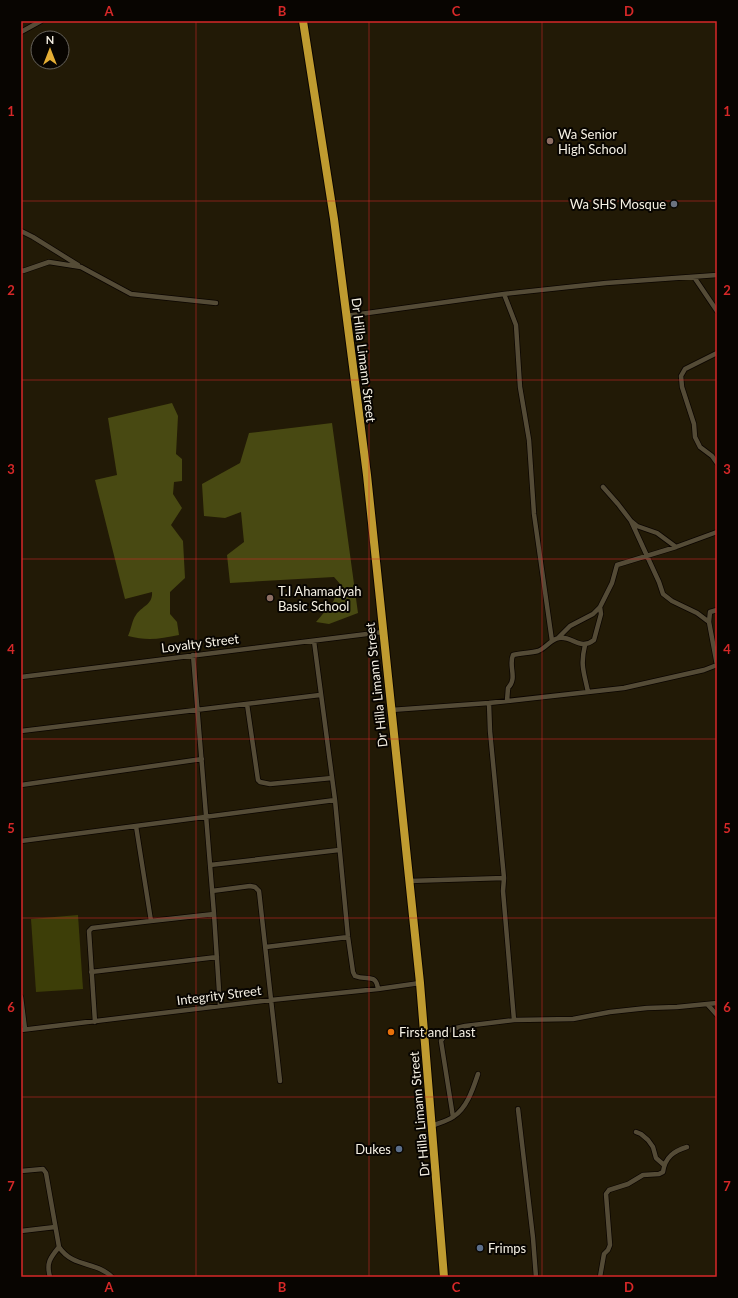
<svg xmlns="http://www.w3.org/2000/svg" width="738" height="1298" viewBox="0 0 738 1298" font-family="Lato,sans-serif">
<style>
.green{fill:#3d3e08}
.forest{fill:#484912}
.lines{fill:none;stroke-linecap:round;stroke-linejoin:round}
.minor-casing{stroke:#0b0500;stroke-width:6}
.trunk-casing{stroke:#0b0500;stroke-width:10}
.minor{stroke:#544b36;stroke-width:4.5}
.trunk{stroke:#bf9b30;stroke-width:8}
.grid{fill:none;stroke:#d62828;stroke-width:1;stroke-opacity:0.55}
.education-dot{fill:#8d6e63;stroke:#080501;stroke-width:1.5}
.worship-dot{fill:#6b7280;stroke:#080501;stroke-width:1.5}
.food-dot{fill:#e8710a;stroke:#080501;stroke-width:1.5}
.service-dot{fill:#5c6f8a;stroke:#080501;stroke-width:1.5}
.labels{text-anchor:middle;dominant-baseline:central;stroke-width:4;stroke-linejoin:round;paint-order:stroke}
.poi-label{font-size:13px;fill:#f6f1e4;stroke:#080501;text-anchor:start}
.street-label{font-size:13px;fill:#f6f1e4;stroke:#080501}
.neatline{fill:none;stroke:#d62828;stroke-width:1.5}
.grid-label{font-size:13px;text-anchor:middle;font-weight:bold;fill:#d62828}
</style>
<rect width="100%" height="100%" fill="#221a06"/>
<path class="green" d="M78 915 83 989 36 992 31 919Z"/>
<path class="forest" d="M172 403 178 416 176 454 182 459V481L174 482 173 494 182 508 171 525 183 541 185 578 170 592V614L177 622 179 635C160 639 147 641 128 636 131 630 132 620 136 615 142 606 153 605 152 592L125 599 95 480 117 475 108 418Z
M332 423 358 613 329 624 316 622 333 602 341 585 334 577 230 583 227 555 244 542 241 512 225 518 204 516 202 484 240 463 249 433Z"/>
<g class="lines">
<defs>
<path id="minor" d="M21 32 41 21
M21 231 33 237 78 265
M21 270 23 271 49 262 81 267 131 294 216 303
M694 277 717 311
M504 294 516 325 520 387 529 440 534 514 552 641
M346 316 504 294 606 283 717 275
M717 353 685 369 681 376 682 387 694 424 695 437 700 447 712 456 717 463
M603 487 618 504 631 521 637 526 657 533 676 547
M631 521 659 582 663 594 672 601 697 613 709 622
M558 638 570 626 593 614 600 607
M314 641 335 800 348 937 353 972 355 976C367 981 376 973 378 989
M585 645C580 666 584 672 588 692
M193 655 214 914 220 1006
M717 665 709 622 710 612 717 610
M21 677 383 632
M507 701 508 688C518 678 508 666 513 655 521 653 531 653 538 651 546 648 551 639 559 638 573 636 580 651 594 640L601 614 600 607 612 583 617 565 676 547 717 532
M489 703 490 731 504 878 503 891 514 1020
M247 704 258 780 260 782 270 784 332 778
M391 710 489 703 624 688 704 670 717 665
M21 731 320 695
M21 785 202 759
M136 826 151 921 214 914
M21 841 335 800
M210 865 339 850
M409 881 504 878
M212 891 250 886 255 887 259 891 280 1081
M266 947 348 937
M91 972 217 957
M21 997 25 1029
M708 1005 717 1015
M95 1022 89 931 92 928 151 921
M21 1030 271 1000 378 989 420 983
M518 1109 533 1238 536 1277
M453 1117 441 1041 446 1033 452 1029 465 1026 514 1020 573 1019 610 1012 647 1008 677 1007 717 1003
M432 1126C439 1123 447 1121 453 1117 467 1108 473 1089 478 1074
M636 1132 641 1134 648 1140 653 1147 656 1158 664 1165
M21 1171 43 1169 46 1173 59 1247C73 1268 96 1261 112 1277
M21 1231 55 1227
M50 1277C46 1263 50 1258 59 1247
M600 1277 604 1254 608 1250 610 1245 606 1194 609 1190 628 1184 643 1175 659 1174 663 1172C665 1157 674 1151 687 1147"/>
<path id="trunk" d="M303 21 334 219 367 475 420 983 444 1277"/>
</defs>
<use href="#minor" class="minor-casing"/>
<use href="#trunk" class="trunk-casing"/>
<use href="#minor" class="minor"/>
<use href="#trunk" class="trunk"/>
</g>
<path class="grid" d="M196 21V1277M369 21V1277M542 21V1277M21 201H717M21 380H717M21 559H717M21 739H717M21 918H717M21 1097H717"/>
<g class="education-dot">
<circle cx="550" cy="141" r="4"/>
<circle cx="270" cy="598" r="4"/>
</g>
<circle class="worship-dot" cx="674" cy="204" r="4"/>
<circle class="food-dot" cx="391" cy="1032" r="4"/>
<g class="service-dot">
<circle cx="399" cy="1149" r="4"/>
<circle cx="480" cy="1248" r="4"/>
</g>
<g class="labels">
<g class="poi-label">
<text x="558" y="134">Wa Senior<tspan x="558" dy="15">High School</tspan></text>
<text x="666" y="204" text-anchor="end">Wa SHS Mosque</text>
<text x="278" y="591">T.I Ahamadyah<tspan x="278" dy="15">Basic School</tspan></text>
<text x="399" y="1032">First and Last</text>
<text x="391" y="1149" text-anchor="end">Dukes</text>
<text x="488" y="1248">Frimps</text>
</g>
<g class="street-label">
<text transform="translate(364 360) rotate(83)">Dr Hilla Limann Street</text>
<text transform="translate(200 643) rotate(-7)">Loyalty Street</text>
<text transform="translate(376 685) rotate(-96)">Dr Hilla Limann Street</text>
<text transform="translate(219 995) rotate(-7)">Integrity Street</text>
<text transform="translate(419 1114) rotate(-95)">Dr Hilla Limann Street</text>
</g>
</g>
<rect width="738" height="1298" fill="none" stroke="#080501" stroke-width="44"/>
<g transform="translate(50 50)"><circle r="19" fill="#080501" stroke="#67635c"/>
<path d="M0-3L7 15L0 10L-7 15Z" fill="#e4ae35"/>
<text y="-6" font-size="11" font-weight="bold" text-anchor="middle" fill="#f6f1e4">N</text>
</g>
<rect x="22" y="22" width="694" height="1254" class="neatline"/>
<g class="grid-label">
<text x="109" y="16">A</text>
<text x="282" y="16">B</text>
<text x="456" y="16">C</text>
<text x="629" y="16">D</text>
<text x="11" y="116">1</text>
<text x="727" y="116">1</text>
<text x="11" y="295">2</text>
<text x="727" y="295">2</text>
<text x="11" y="474">3</text>
<text x="727" y="474">3</text>
<text x="11" y="654">4</text>
<text x="727" y="654">4</text>
<text x="11" y="833">5</text>
<text x="727" y="833">5</text>
<text x="11" y="1012">6</text>
<text x="727" y="1012">6</text>
<text x="11" y="1191">7</text>
<text x="727" y="1191">7</text>
<text x="109" y="1292">A</text>
<text x="282" y="1292">B</text>
<text x="456" y="1292">C</text>
<text x="629" y="1292">D</text>
</g>
</svg>
